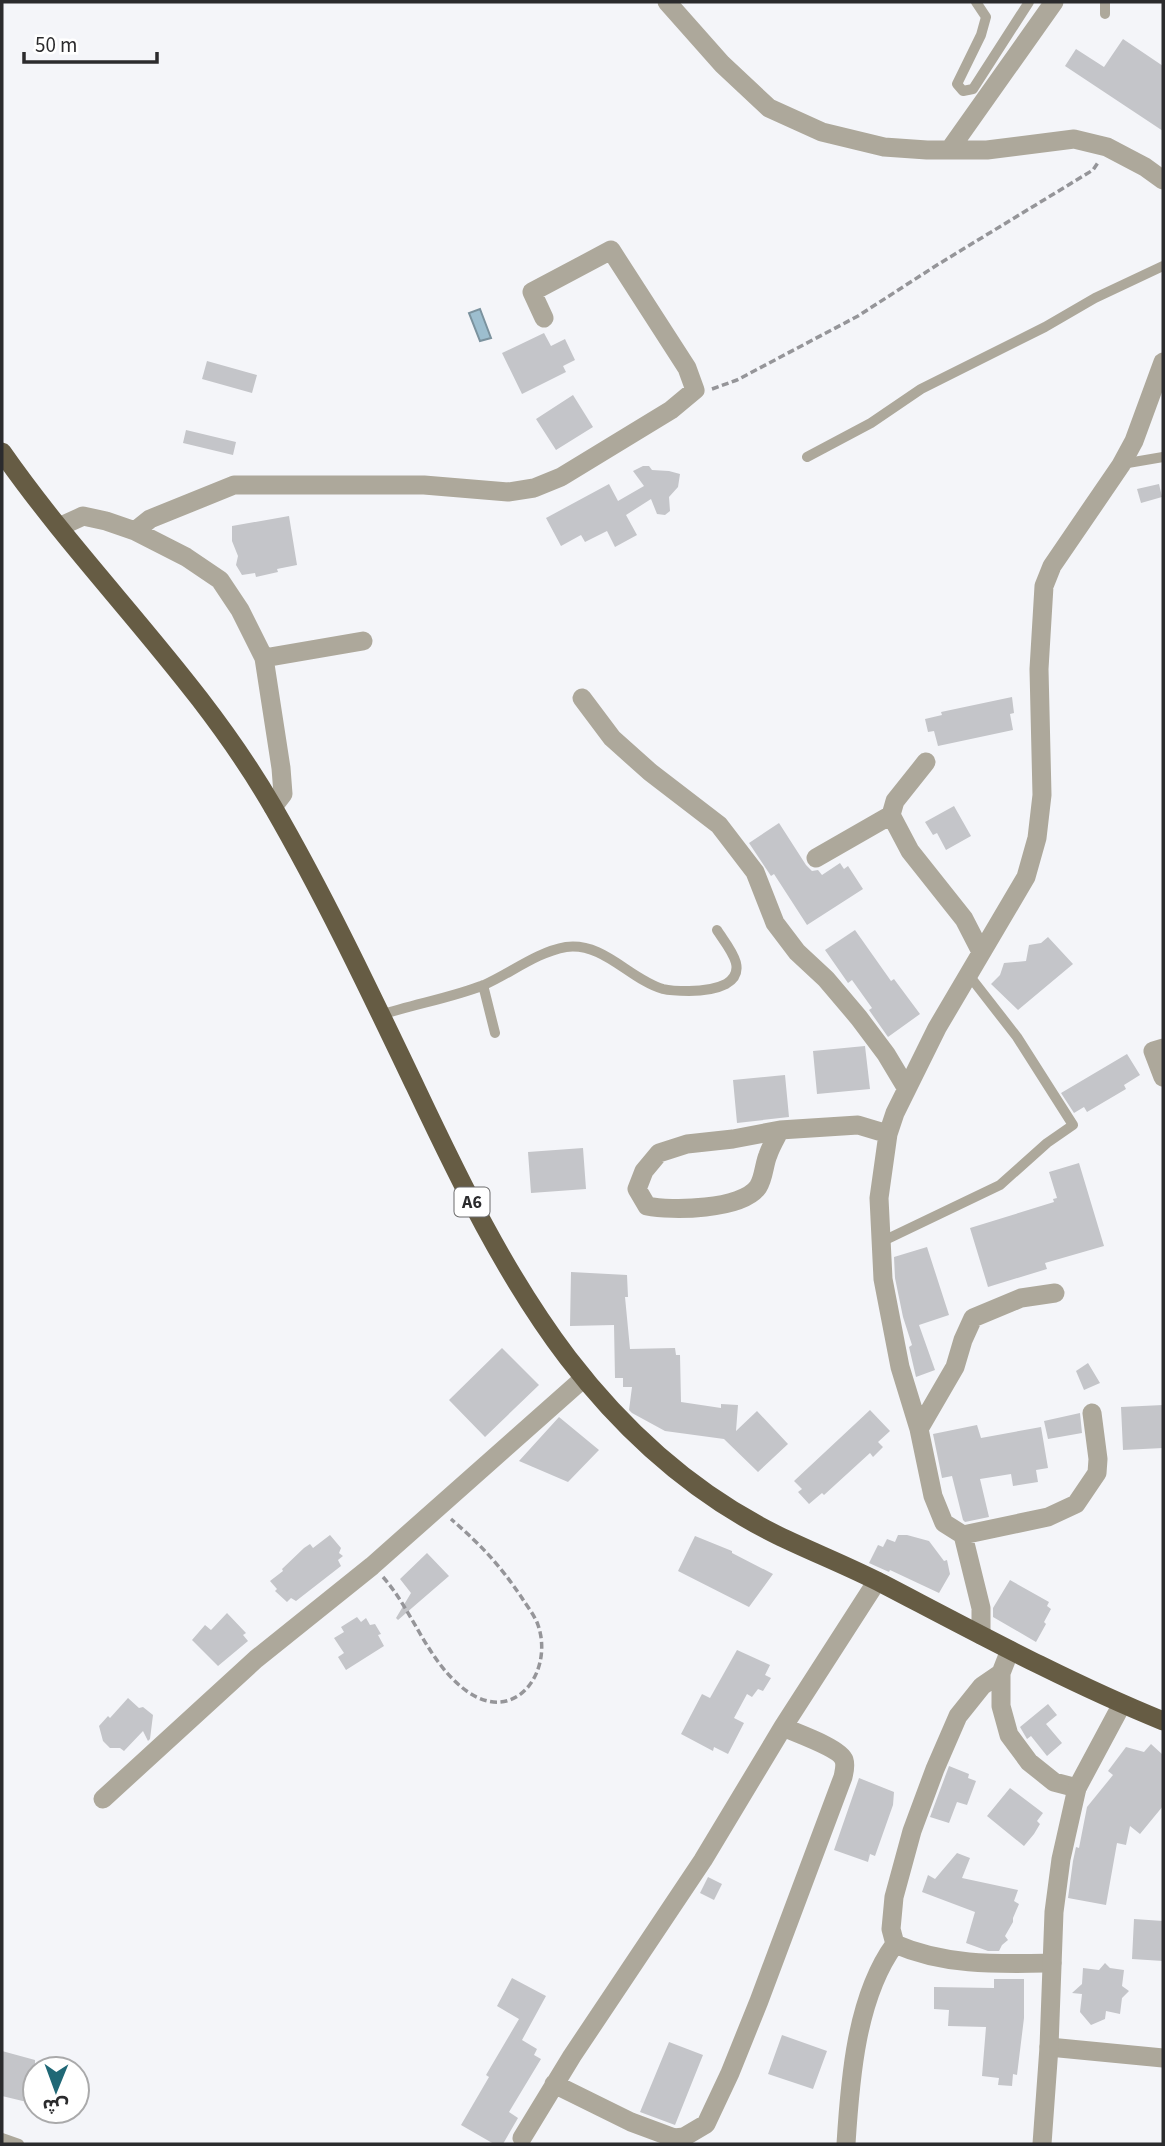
<svg xmlns="http://www.w3.org/2000/svg" width="1165" height="2146" viewBox="0 0 1165 2146" font-family="'Source Sans 3','Noto Sans Arabic',sans-serif">
<style>
.water{fill:#9dbecf;stroke:#7b929e;stroke-width:2}
.building{fill:#c4c5c9}
.lines{fill:none;stroke-linecap:round;stroke-linejoin:round}
.path{stroke:#959599;stroke-width:3.5;stroke-dasharray:7 3.5;stroke-linecap:butt}
.service{stroke:#ada89b;stroke-width:10}
.minor{stroke:#ada89b;stroke-width:19}
.tertiary{stroke:#ada89b;stroke-width:19}
.trunk{stroke:#665c44;stroke-width:19}
.labels{text-anchor:middle;dominant-baseline:central;stroke-width:5;stroke-linejoin:round;paint-order:stroke}
.shield{fill:#fff;stroke:#6b6b6c;stroke-width:2}
.shield-label{font-size:18px;font-weight:bold;fill:#2b2b2d}
</style>
<rect width="100%" height="100%" fill="#f4f5f9"/>
<path class="water" d="M480 309 491 338 480 341 469 313Z"/>
<path class="building" d="M1123 39 1163 66V131L1065 66 1076 49 1104 67Z
M544 333 551 346 565 339 575 360 563 366 566 372 522 394 502 353Z
M207 361 257 375 252 393 202 379Z
M573 395 593 427 556 450 536 419Z
M186 430 236 442 233 455 183 443Z
M643 466H649L652 470 669 471 680 474 678 487 669 497 670 511 665 515 657 514 651 499 626 515 637 535 615 547 607 531 585 542 581 535 561 546 546 518 609 484 618 501 644 486 633 471Z
M1159 484 1162 497 1141 503 1137 489Z
M289 516 297 565 277 569 278 572 256 577 255 573 242 575 236 565 238 556 232 541V526Z
M1012 697 1014 713 1010 714 1013 730 938 746 934 731 928 732 925 719 942 715 941 712Z
M954 806 971 836 946 850 937 833 933 835 925 822Z
M779 823 806 865 812 871 818 870 822 875 840 863 844 869 848 866 863 889 807 925 774 874 771 876 749 843Z
M855 930 891 981 894 979 920 1014 888 1037 869 1010 872 1008 852 980 848 983 825 950Z
M1048 937 1073 964 1018 1010 991 984 1000 975 1004 963 1026 961 1029 945 1041 943Z
M865 1046 870 1089 817 1094 813 1051Z
M1127 1054 1140 1075 1124 1085 1126 1089 1087 1112 1084 1107 1074 1113 1061 1093Z
M785 1075 789 1117 737 1123 733 1080Z
M583 1148 586 1189 531 1193 528 1152Z
M1079 1163 1104 1246 1045 1263 1047 1269 988 1287 970 1228 1054 1202 1053 1199 1057 1198 1049 1172Z
M927 1247 949 1315 919 1325 935 1370 916 1377 909 1347 912 1345 903 1317 895 1278 894 1257Z
M571 1272 627 1275 628 1297H625L630 1349 675 1348 676 1355H680L681 1402 721 1408V1404L738 1405 736 1431 757 1411 788 1444 758 1472 724 1439 665 1431 632 1413 629 1410 632 1387H623V1378H615L614 1325 570 1326Z
M502 1348 539 1385 485 1437 449 1400Z
M1088 1363 1100 1383 1084 1390 1076 1371Z
M1163 1405V1448L1123 1450 1121 1407Z
M870 1410 890 1431 878 1442 883 1447 873 1457 870 1453 824 1495 822 1493 809 1504 798 1492 802 1489 794 1481Z
M1080 1413 1082 1433 1048 1439 1044 1421Z
M559 1417 599 1450 568 1482 519 1461Z
M977 1425 981 1438 1041 1427 1048 1468 1036 1470 1038 1482 1013 1486 1011 1474 980 1479 989 1517 965 1522 963 1520 952 1476 942 1478 933 1434Z
M330 1535 341 1548 339 1553 343 1556 338 1560 341 1566 296 1601 291 1598 287 1602 275 1591 277 1589 270 1581 283 1571 282 1569 304 1548 310 1544 313 1548Z
M898 1535H907L929 1541 944 1561 947 1560 950 1574 939 1593 890 1570 889 1572 869 1563 878 1545 883 1547 887 1539 895 1542Z
M695 1536 732 1551V1553L773 1574 749 1607 678 1571Z
M427 1553 449 1576 398 1620 396 1618 411 1593 400 1579Z
M1010 1580 1049 1602 1047 1606 1051 1609 1044 1622 1046 1624 1036 1642 993 1617V1608Z
M227 1613 246 1633 243 1635 248 1641 218 1666 192 1640 205 1625 211 1630Z
M357 1617 361 1622 366 1618 370 1625 375 1624 381 1634 378 1635 384 1646 346 1670 338 1657 344 1653 334 1638 344 1632 341 1627Z
M737 1650 770 1665 765 1675 771 1678 763 1691 758 1689 752 1697 747 1694 734 1718 744 1723 728 1754 714 1747 713 1751 681 1734 702 1694 710 1698Z
M128 1698 139 1708 143 1707 153 1715 150 1739 148 1741 143 1731 124 1751 120 1748H110L103 1741 99 1726 108 1716 110 1718Z
M1048 1704 1057 1715 1046 1724 1062 1743 1047 1756 1031 1736 1027 1739 1020 1727Z
M1151 1744 1163 1755V1806L1140 1834 1130 1826 1126 1845 1117 1843 1106 1905 1068 1898 1073 1861 1076 1847 1079 1848 1087 1807 1113 1775 1108 1771 1126 1747 1144 1752Z
M949 1766 969 1774 968 1778 976 1781 967 1805 957 1802 949 1823 930 1817Z
M859 1778 894 1792 893 1805 875 1856 870 1854 868 1862 834 1850Z
M1010 1788 1043 1813 1037 1821 1040 1824 1034 1834 1024 1846 987 1816Z
M957 1853 970 1858 962 1878 1018 1890 1014 1901 1019 1904 1013 1918V1922L1005 1936 1008 1940 1002 1945 999 1951H988L966 1943 975 1912 922 1892 928 1875 935 1879Z
M708 1877 722 1884 714 1900 700 1893Z
M1134 1919 1163 1921V1961L1132 1959Z
M1105 1963 1110 1968 1124 1970 1122 1986 1129 1991 1122 1998 1120 2014 1106 2011 1105 2019 1091 2025 1080 2012 1082 1994 1072 1993 1082 1984 1083 1968 1099 1970Z
M512 1978 546 1996 522 2040 537 2049 534 2055 541 2059 509 2112 518 2118 503 2144H494L461 2125 489 2077 486 2075 519 2019 497 2006Z
M994 1979H1024V2018L1017 2075 1013 2074 1012 2086 998 2085 999 2078 982 2076 986 2027 948 2026 949 2010 934 2009V1987L994 1988Z
M782 2035 827 2051 813 2089 768 2074Z
M669 2042 703 2055 675 2125 640 2112Z
M2 2051 35 2060V2088L31 2103 2 2096Z"/>
<g class="lines">
<path class="path" d="M712 389 737 380 858 316 937 265 1093 170 1099 161
M383 1577C414 1612 428 1664 468 1692 516 1725 554 1671 538 1625 535 1616 527 1606 522 1598 499 1564 482 1546 451 1519"/>
<path class="service" d="M976 2 986 17 981 35 957 84 963 91 973 89 1029 2
M1105 14V2
M807 457 871 423 921 389 1045 327 1095 298 1163 266
M1122 464 1163 457
M483 985 495 1033
M381 1015C414 1004 451 998 484 985 511 973 537 952 566 947 604 942 629 979 663 989 671 991 681 991 689 991 702 991 714 990 726 984 750 970 727 946 717 930
M881 1242 1000 1185 1047 1143 1073 1125 1017 1037 968 974
M2 2138 19 2144"/>
<path class="minor" d="M667 2 722 64 769 108 822 132 884 147 927 150H987L1074 139 1107 147 1145 167 1163 180
M950 149 1054 2
M59 527 83 516 106 521 135 531 150 519 234 485H424L508 492 534 488 561 477 671 410 695 390 687 368 611 250 532 292 544 318
M135 531 186 557 220 580 240 610 264 658 281 768 283 794 273 807
M264 658 363 641
M582 698 612 738 650 772 719 825 755 872 775 923 797 952 826 979 859 1018 886 1054 907 1089
M926 762 895 801 891 815 910 851 964 919 981 952
M816 858 891 815
M1163 1048 1153 1051 1163 1077
M780 1130C776 1138 771 1146 768 1155 764 1164 764 1178 758 1187 742 1210 671 1211 647 1206L637 1189 644 1171 659 1153 687 1144 733 1139 780 1130 858 1125 888 1134
M919 1429 955 1367 963 1340 973 1318 1021 1298 1055 1293
M963 1535 1048 1517 1076 1504 1097 1473 1098 1459 1092 1413
M981 1635V1608L963 1535 944 1523 933 1496 919 1429 900 1367 883 1279 879 1198 888 1134 895 1113 937 1028 1026 877 1037 838 1042 795 1039 669 1044 586 1052 566 1121 465 1134 441 1163 362
M1001 1673V1706L1009 1735 1029 1762 1054 1782 1077 1788
M103 1799 256 1659 372 1566 584 1378
M895 1944C945 1966 998 1964 1052 1963
M1049 2047 1163 2058
M554 2084 631 2122 674 2138 684 2137 706 2124 730 2073 759 2001 843 1777C844 1772 846 1766 844 1760 840 1748 796 1733 783 1727
M522 2138 572 2056 703 1860 783 1727 877 1581
M846 2144C850 2080 856 1997 895 1944L891 1929 894 1897 912 1831 935 1769 958 1716 982 1686 1001 1673 1010 1650"/>
<path class="tertiary" d="M1042 2144 1049 2047 1054 1912 1061 1859 1077 1788 1122 1704"/>
<path class="trunk" d="M2 452C87 574 198 677 273 807 325 897 370 992 415 1086 459 1179 505 1275 568 1358 624 1431 694 1494 777 1535 812 1552 848 1566 883 1584 975 1632 1067 1682 1163 1721"/>
</g>
<g class="labels">
<rect class="shield" x="454.5" y="1187.5" width="35" height="29" rx="5"/>
<g class="shield-label">
<text x="472" y="1202">A6</text>
</g>
</g>
<rect width="1165" height="2146" fill="none" stroke="#2b2b2d" stroke-width="7"/>
<g transform="translate(56 2090) rotate(181)"><circle r="33" fill="#ffffff" stroke="#aaaaab" stroke-width="2"/>
<path d="M0-5L12 26L0 18L-12 26Z" fill="#206876"/>
<text y="-10" font-size="19" font-weight="bold" text-anchor="middle" fill="#2b2b2d">ش</text>
</g>
<path d="M24 52v10h133v-10" fill="none" stroke="#2b2b2d" stroke-width="3.5"/>
<text x="35" y="52" font-size="21" fill="#2b2b2d" stroke="#ffffff" stroke-width="5" paint-order="stroke">50 m</text>
</svg>
